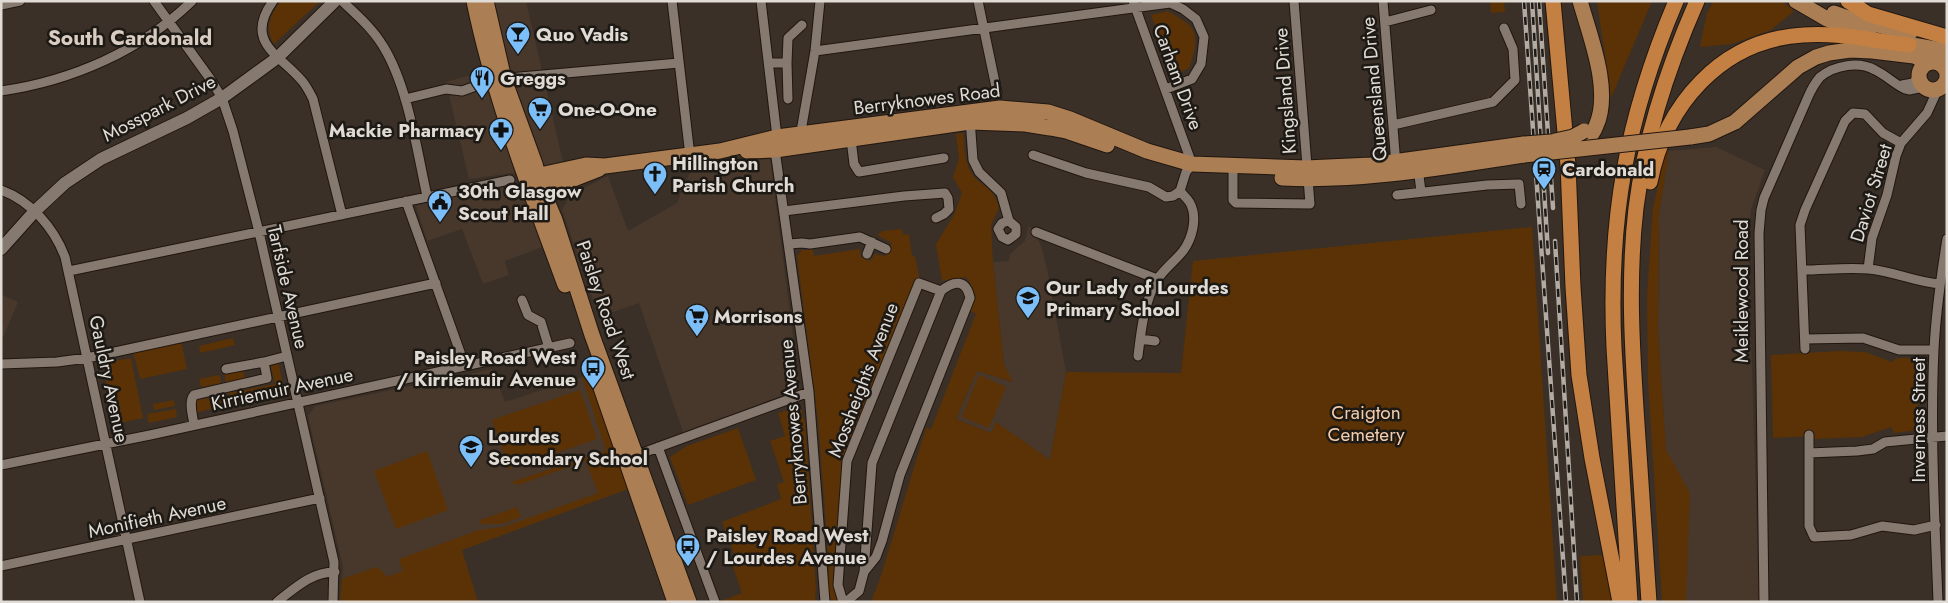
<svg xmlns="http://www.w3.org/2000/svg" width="1948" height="603" viewBox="0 0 1948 603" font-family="Jost,sans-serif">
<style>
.built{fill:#48382b}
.green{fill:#5b3205}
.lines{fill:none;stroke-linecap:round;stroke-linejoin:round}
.street-casing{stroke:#211710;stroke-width:11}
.secondary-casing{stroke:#211710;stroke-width:14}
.primary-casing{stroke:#211710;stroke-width:17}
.highway-casing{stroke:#211710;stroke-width:17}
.street{stroke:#867a70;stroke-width:9}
.secondary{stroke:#867a70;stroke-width:12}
.primary{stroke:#ab7e54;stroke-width:15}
.highway{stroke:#c38042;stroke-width:15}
.rail-casing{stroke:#b2aba4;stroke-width:4.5}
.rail{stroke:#1d1915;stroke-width:2.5;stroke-dasharray:8;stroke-linecap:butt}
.primary-bridge-casing{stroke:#211710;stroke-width:17;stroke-linecap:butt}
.primary-bridge{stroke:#ab7e54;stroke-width:15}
.labels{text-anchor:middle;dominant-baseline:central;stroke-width:5;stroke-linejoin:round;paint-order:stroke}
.poi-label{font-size:19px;font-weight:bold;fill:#e1dbd5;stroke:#1d1915;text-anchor:start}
.street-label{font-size:19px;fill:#e1dbd5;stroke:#1d1915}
.park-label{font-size:19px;fill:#f3ccab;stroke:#1d1915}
.quarter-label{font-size:21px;font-weight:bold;fill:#d9ccc1;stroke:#1d1915}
</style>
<rect width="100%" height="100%" fill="#3a3027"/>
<path class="built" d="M493 1H526L564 166 469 179 446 82 508 65Z
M1716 147 1765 170 1751 209 1748 236 1759 602H1686L1666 450 1658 329 1659 214 1669 151Z
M770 159 800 389 683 432 639 303 599 317 562 210 570 195 608 176 628 231 677 203 691 170Z
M510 187 523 193 542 247 505 261 509 275 483 284 462 229 427 241 416 206 450 197Z
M1029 225 1041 245 1048 273 1066 372 1050 460 997 423 991 433 956 419 977 371 1012 382 1004 366 993 262 1009 261 1010 254 1025 241Z
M1 294 18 302 1 342Z
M492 369 505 402 588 375 628 489 341 594 343 567 308 416 315 406Z"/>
<path class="green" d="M281 1H320L274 44C264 28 270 15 281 1Z
M1490 1H1504L1505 12 1491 13Z
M1597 1H1652L1611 98Z
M1714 1H1782L1794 11 1771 30 1732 44 1700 47 1707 13Z
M1168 11C1175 16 1184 20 1189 25 1201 37 1193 56 1189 68L1174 76 1151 15Z
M963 133C965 146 964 161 971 172 979 187 994 185 999 208L991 225 993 262 1004 365 1013 382 977 371 956 419 991 433 996 422 1050 460 1066 372 1181 373 1193 261 1532 227 1557 602H871L880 579 926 428 931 429 976 314 970 310C975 294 976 291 966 277L942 281 936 244 954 215 962 193 953 177 959 159 956 134Z
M1666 151H1669L1659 214 1658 329 1666 450 1690 493 1686 602H1662L1648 380 1647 297 1653 208Z
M902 229 903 235 909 234 912 256H915L921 286 849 462 839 602 833 601 829 597 827 585 829 572 826 523 818 419 797 256 802 250H813L814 256 860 249 861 257 870 261 875 254 885 256 892 243 877 235 883 231Z
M233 338 235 345 200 353 199 346Z
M181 341 187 369 140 379 133 352Z
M1840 351 1865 352 1892 362 1897 358H1922L1926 360 1927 366 1924 368 1917 369 1918 430 1894 433 1891 427 1862 437 1813 439V436L1773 438 1771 355Z
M131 358 143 418 115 424 102 363Z
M278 360 284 391 280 394 230 404 228 393 275 384 270 362Z
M243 368 245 380 226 384 224 372Z
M220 375 221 383 201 387 199 379Z
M588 375 628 489 462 550 478 602H340L342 579 376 567 381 570 387 577 403 571 399 559 479 530 503 527 598 493 586 461 518 485 511 482 606 451 582 377Z
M979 375 1006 387 989 428 962 417Z
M580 390 597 439 509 469 492 420Z
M224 395 226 405 195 413V403L198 400Z
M174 400 175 406 154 410 153 404Z
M795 408 801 410 805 422 816 589 815 602H719L742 593 731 561 736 559 722 522 781 499 777 484 784 482 770 441 785 436 778 413Z
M176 409 177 417 149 423 147 414Z
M738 428 756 480 688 505 670 457 687 446Z
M427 451 448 510 396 529 374 471Z
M517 507 521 517 502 524H481L480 520Z
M1606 555 1614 602H1583L1580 556Z"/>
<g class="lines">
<defs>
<path id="street" d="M154 1 211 80 222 98 233 131 259 232 334 562 333 602
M273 1C243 43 281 55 303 82 307 87 310 93 313 99L342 215
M342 1C357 15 373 29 383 46 408 86 417 151 427 196
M672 1 690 156
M761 1 777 137 775 150 809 392 825 602
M978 1 997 92
M1383 1 1396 165
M1 5 20 1
M1385 22 1431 10
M815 51 1170 3 1183 9 1196 19 1204 37 1201 64 1192 79 1166 89
M769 63H787L788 38 802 25
M787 63 788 99
M1945 82 1947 84
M1902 85 1913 83 1919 76
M1 91C71 81 141 51 192 1
M405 99 446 89 462 91 493 80 509 78 679 63
M970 119 973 160 979 172 1001 193 1009 221 1016 227V234L1008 240 1002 237 998 229 1002 223 1009 221
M1393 125 1493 102 1515 80 1513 49 1504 28
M800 137 815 51 820 1
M851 139 854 164 859 172 944 158
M1033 155 1086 173 1149 187 1166 197 1173 196 1180 191 1186 172 1192 164 1133 1
M1233 166V200L1236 203 1310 204 1294 1
M1418 167 1421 192
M1 190C31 201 54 228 65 257L140 602
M1397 195 1487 185 1519 184 1521 204
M406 201 465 366
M784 211 904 196 945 193 948 198 949 209 944 214 936 218
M1036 232 1157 279
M789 244 802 243 810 244 860 237 886 249
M867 254 872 242
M1868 269 1872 238 1887 195 1896 156 1901 143 1927 113 1938 89
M1802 270C1824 270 1846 267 1868 269 1893 271 1915 282 1940 284
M69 271 510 180
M522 300 528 315 541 322 549 348
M1140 339 1155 341
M1805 339 1863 338 1899 350H1934
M1805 349 1800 225 1805 210 1845 121 1853 113 1865 114 1883 133 1901 143
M1138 356C1141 331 1144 302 1157 280 1164 269 1175 261 1183 251 1192 239 1198 218 1190 203 1188 199 1183 195 1180 191
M264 362 287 356
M1 364 57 362 87 358 436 283
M194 425C193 416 188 402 194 395L267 378 264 362 226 369
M1809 435V526L1814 537 1851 535 1882 526 1914 530 1936 525
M658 447 715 602
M1809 453 1857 451 1873 449 1885 442 1947 436
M637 455 809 392
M1 465 150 435 570 343
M1 566 320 498
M277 602C295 588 311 572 335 572
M843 602 838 585 847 461 919 283 941 291
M846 602 859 591 864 572 872 463 941 291C954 280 966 279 970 298L900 475 882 541 876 557 864 572
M1764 602 1759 233 1761 210 1764 198 1808 97C1811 90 1815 83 1820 77 1835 65 1859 61 1875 70 1886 75 1894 84 1905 89L1909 90 1924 87
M1938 602C1935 518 1930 433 1934 349 1936 312 1941 276 1947 239"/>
<path id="secondary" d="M1 249 35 211 65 183 101 159 187 118 222 98 277 58 335 1"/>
<path id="primary" d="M474 1C494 99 531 192 565 285
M486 1 504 79 535 164 541 187 555 220 592 335 689 602
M1580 1C1590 36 1612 91 1596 126 1593 135 1586 141 1580 148
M1796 1 1827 19 1869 35
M1834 13 1845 17 1910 33
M1901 43 1947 51
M1919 76a14 14 0 1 1 28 0a14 14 0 1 1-28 0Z
M1690 137 1709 134 1735 122 1798 67 1816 57 1829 53 1850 50 1872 51 1914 56 1929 63
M747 151 775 150 970 122 1025 124 1050 128 1066 131 1107 145
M526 178 586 165 605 166 720 151 777 137 1000 108 1048 112 1070 119 1147 151 1192 164 1306 168 1371 165 1524 144
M1282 178C1363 182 1445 167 1524 155
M533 190 571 180 599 169
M599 382 675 602"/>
<path id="highway" d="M1553 1 1568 165 1573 287 1579 375 1592 458 1620 602
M1848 1 1868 14 1947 37
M1650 182C1665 105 1721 40 1803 35 1838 32 1874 41 1909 45
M1630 602 1614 348C1608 220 1626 119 1676 1
M1649 602C1645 547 1642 493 1638 439 1633 362 1627 285 1636 208 1645 136 1668 67 1697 1"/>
</defs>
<use href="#street" class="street-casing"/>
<use href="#secondary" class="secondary-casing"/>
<use href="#primary" class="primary-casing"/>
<use href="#highway" class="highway-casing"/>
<use href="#street" class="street"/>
<use href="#secondary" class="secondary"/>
<use href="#primary" class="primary"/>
<use href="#highway" class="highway"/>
<defs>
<path id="rail" d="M1524 1 1566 602
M1532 1 1548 253
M1539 1 1553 208
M1555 241 1577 602"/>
</defs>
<use href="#rail" class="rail-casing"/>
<use href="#rail" class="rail"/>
<defs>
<path id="primary-bridge" d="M1555 141 1573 137 1584 131
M1524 144 1551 142 1571 146
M1524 155 1690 137"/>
</defs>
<use href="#primary-bridge" class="primary-bridge-casing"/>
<use href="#primary-bridge" class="primary-bridge"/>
</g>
<defs>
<symbol id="bar-pin" viewBox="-11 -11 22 30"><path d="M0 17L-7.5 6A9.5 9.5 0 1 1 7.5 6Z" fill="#7bbef8" stroke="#1d1915"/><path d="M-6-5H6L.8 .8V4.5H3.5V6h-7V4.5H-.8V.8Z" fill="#111"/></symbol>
<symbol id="restaurant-pin" viewBox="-11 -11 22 30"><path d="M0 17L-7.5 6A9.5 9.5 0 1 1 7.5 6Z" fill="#7bbef8" stroke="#1d1915"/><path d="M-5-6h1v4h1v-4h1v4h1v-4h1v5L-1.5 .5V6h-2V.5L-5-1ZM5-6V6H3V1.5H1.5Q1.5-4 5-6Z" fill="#111"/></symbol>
<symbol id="supermarket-pin" viewBox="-11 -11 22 30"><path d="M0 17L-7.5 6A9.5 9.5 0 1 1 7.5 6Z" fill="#7bbef8" stroke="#1d1915"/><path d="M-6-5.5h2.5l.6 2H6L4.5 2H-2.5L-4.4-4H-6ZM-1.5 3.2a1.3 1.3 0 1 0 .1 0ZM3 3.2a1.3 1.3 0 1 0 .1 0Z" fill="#111"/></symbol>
<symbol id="pharmacy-pin" viewBox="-11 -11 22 30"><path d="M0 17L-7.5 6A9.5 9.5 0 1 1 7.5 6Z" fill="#7bbef8" stroke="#1d1915"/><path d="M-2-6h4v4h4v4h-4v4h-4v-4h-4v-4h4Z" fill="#111"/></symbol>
<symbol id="station-pin" viewBox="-11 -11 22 30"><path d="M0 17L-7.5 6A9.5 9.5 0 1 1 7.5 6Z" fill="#7bbef8" stroke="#1d1915"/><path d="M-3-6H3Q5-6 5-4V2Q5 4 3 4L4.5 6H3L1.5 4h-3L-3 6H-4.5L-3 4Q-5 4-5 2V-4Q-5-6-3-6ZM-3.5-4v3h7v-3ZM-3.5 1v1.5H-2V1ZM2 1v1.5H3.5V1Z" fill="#111"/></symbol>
<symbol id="church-pin" viewBox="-11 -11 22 30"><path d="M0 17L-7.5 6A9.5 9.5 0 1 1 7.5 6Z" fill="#7bbef8" stroke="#1d1915"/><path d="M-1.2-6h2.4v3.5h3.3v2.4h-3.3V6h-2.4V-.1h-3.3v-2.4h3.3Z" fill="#111"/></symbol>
<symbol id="civic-pin" viewBox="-11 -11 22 30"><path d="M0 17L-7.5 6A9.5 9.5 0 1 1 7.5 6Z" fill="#7bbef8" stroke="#1d1915"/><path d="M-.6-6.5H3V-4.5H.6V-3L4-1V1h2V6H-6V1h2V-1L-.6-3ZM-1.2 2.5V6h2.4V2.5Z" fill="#111"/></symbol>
<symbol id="school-pin" viewBox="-11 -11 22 30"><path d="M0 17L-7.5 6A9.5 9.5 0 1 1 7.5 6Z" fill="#7bbef8" stroke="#1d1915"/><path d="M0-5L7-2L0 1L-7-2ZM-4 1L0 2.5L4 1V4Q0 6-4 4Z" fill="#111"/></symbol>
<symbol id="bus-pin" viewBox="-11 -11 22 30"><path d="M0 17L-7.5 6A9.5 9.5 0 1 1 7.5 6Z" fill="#7bbef8" stroke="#1d1915"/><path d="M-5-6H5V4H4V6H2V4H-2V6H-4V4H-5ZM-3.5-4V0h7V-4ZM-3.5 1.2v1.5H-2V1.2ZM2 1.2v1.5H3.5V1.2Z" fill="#111"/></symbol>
</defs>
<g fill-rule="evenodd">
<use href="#bar-pin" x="504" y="20" width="28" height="38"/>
<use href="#restaurant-pin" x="468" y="64" width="28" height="38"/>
<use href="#supermarket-pin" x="526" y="95" width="28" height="38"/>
<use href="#pharmacy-pin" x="487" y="116" width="28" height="38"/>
<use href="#station-pin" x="1530" y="155" width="28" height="38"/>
<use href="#church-pin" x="641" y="160" width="28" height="38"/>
<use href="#civic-pin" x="426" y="188" width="28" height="38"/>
<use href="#school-pin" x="1014" y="284" width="28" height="38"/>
<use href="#supermarket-pin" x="683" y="302" width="28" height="38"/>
<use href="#bus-pin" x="579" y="354" width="28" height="38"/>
<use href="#school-pin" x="457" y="433" width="28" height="38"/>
<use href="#bus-pin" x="674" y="532" width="28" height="38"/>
</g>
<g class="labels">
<g class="poi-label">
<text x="536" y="34">Quo Vadis</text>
<text x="500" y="78">Greggs</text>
<text x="558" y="109">One-O-One</text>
<text x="484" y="130" text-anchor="end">Mackie Pharmacy</text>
<text x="672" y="163">Hillington<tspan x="672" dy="22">Parish Church</tspan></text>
<text x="1562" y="169">Cardonald</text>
<text x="458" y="191">30th Glasgow<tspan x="458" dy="22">Scout Hall</tspan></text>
<text x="1046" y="287">Our Lady of Lourdes<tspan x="1046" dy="22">Primary School</tspan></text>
<text x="714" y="316">Morrisons</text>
<text x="576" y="357" text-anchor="end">Paisley Road West<tspan x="576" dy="22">/ Kirriemuir Avenue</tspan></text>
<text x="488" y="436">Lourdes<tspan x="488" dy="22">Secondary School</tspan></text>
<text x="706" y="535">Paisley Road West<tspan x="706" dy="22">/ Lourdes Avenue</tspan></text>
</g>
<g class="street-label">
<text transform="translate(1178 77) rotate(70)">Carham Drive</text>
<text transform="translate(1374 89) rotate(-95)">Queensland Drive</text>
<text transform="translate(1285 91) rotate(-94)">Kingsland Drive</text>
<text transform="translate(927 99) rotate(-7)">Berryknowes Road</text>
<text transform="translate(159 108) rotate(-27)">Mosspark Drive</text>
<text transform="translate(1871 193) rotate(-73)">Daviot Street</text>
<text transform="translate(288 287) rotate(77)">Tarfside Avenue</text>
<text transform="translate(1741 291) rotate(-90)">Meiklewood Road</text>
<text transform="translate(606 310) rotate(71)">Paisley Road West</text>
<text transform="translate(109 379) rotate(78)">Gauldry Avenue</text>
<text transform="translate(863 380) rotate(-69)">Mossheights Avenue</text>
<text transform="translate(282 389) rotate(-12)">Kirriemuir Avenue</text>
<text transform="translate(1918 420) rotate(-90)">Inverness Street</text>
<text transform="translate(793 422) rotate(-95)">Berryknowes Avenue</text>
<text transform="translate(157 517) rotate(-12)">Monifieth Avenue</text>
</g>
<g class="park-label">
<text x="1366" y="412">Craigton<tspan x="1366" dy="22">Cemetery</tspan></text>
</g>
<g class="quarter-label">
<text x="130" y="38">South Cardonald</text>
</g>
</g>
<rect width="1948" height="603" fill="none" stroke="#e1dbd5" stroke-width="5"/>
</svg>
